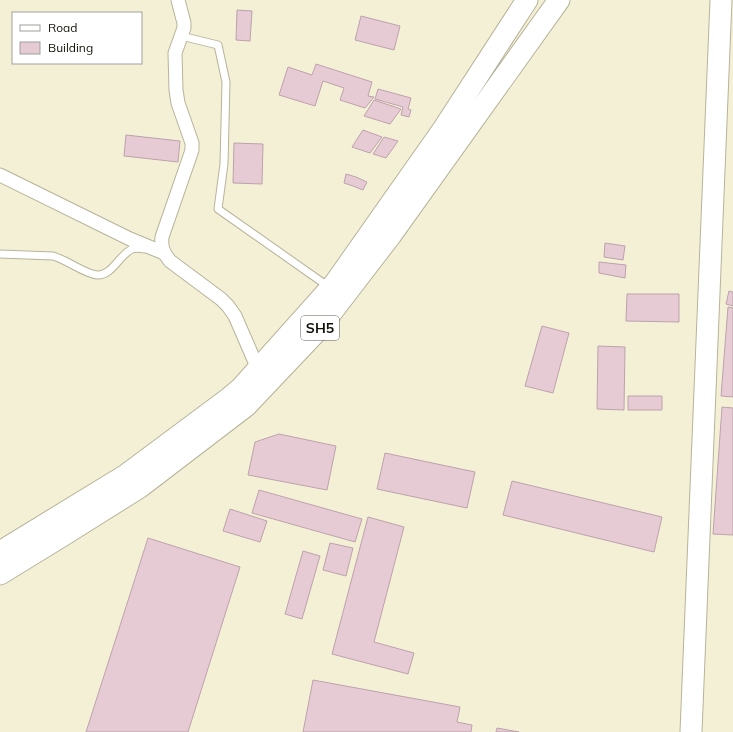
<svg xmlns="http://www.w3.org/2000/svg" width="733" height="732" viewBox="0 0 733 732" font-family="Mulish,sans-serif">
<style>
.building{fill:#e6cad4;stroke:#bda2ac}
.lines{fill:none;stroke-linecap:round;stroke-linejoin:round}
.lane-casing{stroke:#b7b39a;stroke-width:9}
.street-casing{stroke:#b7b39a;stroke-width:15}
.primary-casing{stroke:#b7b39a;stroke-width:23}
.lane{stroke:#fff;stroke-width:7}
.street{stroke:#fff;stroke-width:13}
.primary{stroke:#fff;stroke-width:21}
.labels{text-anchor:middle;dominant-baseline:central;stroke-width:3;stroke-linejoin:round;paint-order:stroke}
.shield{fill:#fff;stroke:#595851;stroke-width:1}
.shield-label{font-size:14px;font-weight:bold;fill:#121007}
</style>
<rect width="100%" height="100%" fill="#f4f0d6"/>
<path class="building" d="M237 10 252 11 250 41 236 40Z
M361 16 400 26 394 50 355 40Z
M316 64 372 82 368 96 374 97 365 108 340 100 344 88 323 81 315 106 279 95 288 67 312 75Z
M378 89 411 98 408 109 411 110 409 117 401 115 403 107 375 99Z
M374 100 401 109 390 124 364 116Z
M363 130 382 137 370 153 352 147Z
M126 135 180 141 178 162 124 156Z
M384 137 398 141 386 158 373 154Z
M234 143 263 144 262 184 233 183Z
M346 174 356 177 367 182 363 190 353 186 344 183Z
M605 243 625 246 623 260 604 257Z
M599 262 626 265 625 278 599 273Z
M729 291 733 292V306L726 304Z
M627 294H679V322L626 321Z
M728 307 733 308V397L721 396Z
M542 326 569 333 553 393 525 386Z
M598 346 625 347 624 410 597 409Z
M628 396H662V410H628Z
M722 407 733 408V535L713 534Z
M279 434 336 446 327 490 248 475 255 442Z
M385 453 475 472 467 508 377 489Z
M512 481 662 517 654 552 503 515Z
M259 490 362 519 355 542 252 513Z
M230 509 267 521 260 542 223 531Z
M368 517 404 527 374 642 414 653 408 674 332 654Z
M148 538 240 567 188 732H86Z
M330 543 353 548 346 576 323 570Z
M303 551 320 556 302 619 285 614Z
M313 680 460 707 457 722 472 725 471 732H303Z
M497 728 519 732H496Z"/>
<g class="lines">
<defs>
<path id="lane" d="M181 36 218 45 226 82 224 164 218 209 329 287
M0 254 53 256C67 260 85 274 97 275 112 276 119 255 132 249 136 248 140 248 144 249"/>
<path id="street" d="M178 0 184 23V28L175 53 176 90 178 103 192 143V150L190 156 162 237C161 248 163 252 170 261L221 299 228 306 235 316 258 369
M0 175 130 239 164 253"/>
<path id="primary" d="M0 552 126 475 228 399 241 388 335 283 444 128 527 0
M0 574 62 536 140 487 246 406 318 330 391 235 559 0
M691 732 721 0"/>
</defs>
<use href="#lane" class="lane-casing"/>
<use href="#street" class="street-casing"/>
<use href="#primary" class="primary-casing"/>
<use href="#lane" class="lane"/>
<use href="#street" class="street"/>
<use href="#primary" class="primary"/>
</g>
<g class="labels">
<rect class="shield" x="301" y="316" width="38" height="24" rx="3"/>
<g class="shield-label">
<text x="320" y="328">SH5</text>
</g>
</g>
<rect x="12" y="12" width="130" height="52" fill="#ffffff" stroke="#a09f9c"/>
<rect x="20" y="25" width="20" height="6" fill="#ffffff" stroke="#a09f9c"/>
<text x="48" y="32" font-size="12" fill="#121007">Road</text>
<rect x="20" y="42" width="20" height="12" fill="#e6cad4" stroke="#a09f9c"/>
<text x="48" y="52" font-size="12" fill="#121007">Building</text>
</svg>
